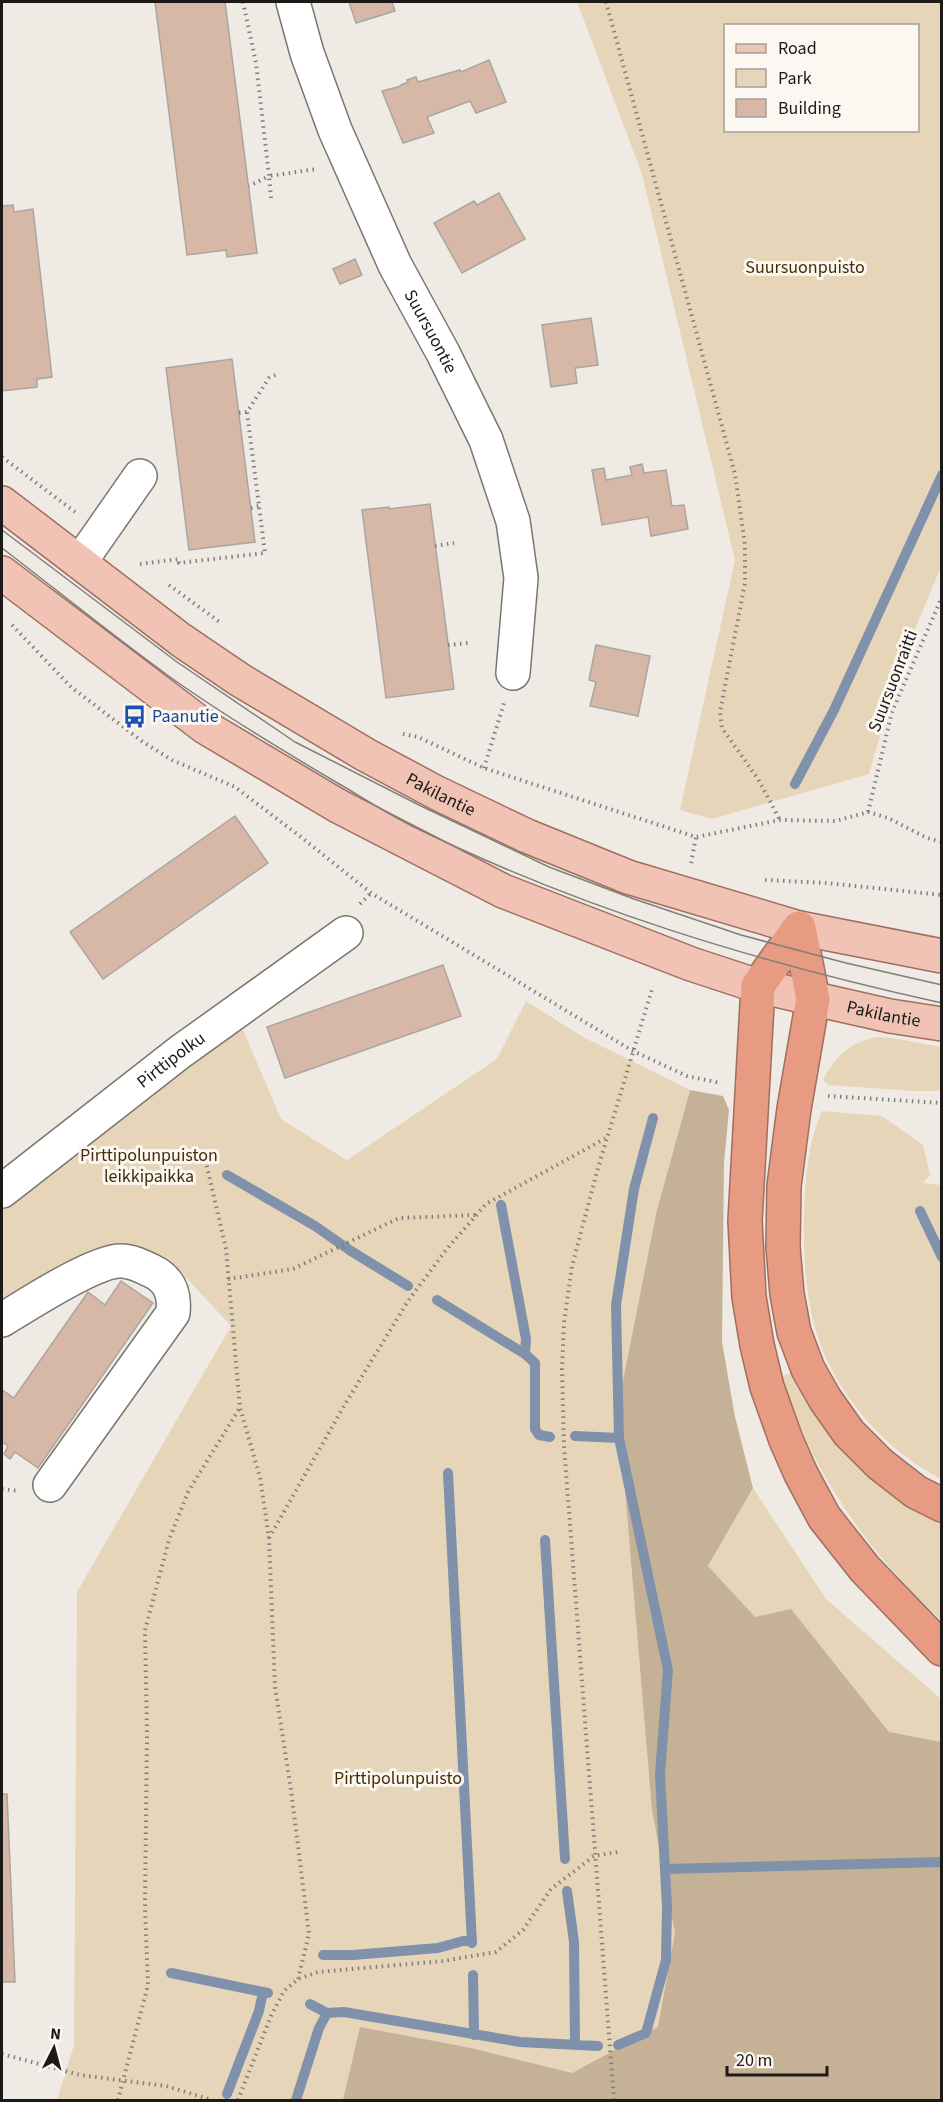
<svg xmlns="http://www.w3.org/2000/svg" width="943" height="2102" viewBox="0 0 943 2102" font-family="'Source Sans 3',sans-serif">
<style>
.green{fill:#e7d5ba;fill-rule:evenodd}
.forest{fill:#c5b296}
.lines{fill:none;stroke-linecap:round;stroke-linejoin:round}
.stream{stroke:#7f91ab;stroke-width:10}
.building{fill:#d7b8a6;stroke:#aba5a0;stroke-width:1.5}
.minor-casing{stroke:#7a7670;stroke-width:36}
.major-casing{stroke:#a06e5e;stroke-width:36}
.highway-casing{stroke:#a06e5e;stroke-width:36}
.path{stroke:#827f7b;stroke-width:4;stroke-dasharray:1.5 4.5;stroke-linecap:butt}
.minor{stroke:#fff;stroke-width:33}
.major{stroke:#f1c3b5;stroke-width:33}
.highway{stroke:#e89b83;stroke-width:33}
.tram{stroke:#807e7a;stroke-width:1.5}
.labels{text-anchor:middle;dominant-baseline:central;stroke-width:6;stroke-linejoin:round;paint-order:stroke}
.park-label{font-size:18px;fill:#432e09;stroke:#fcf8f1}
.street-label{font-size:18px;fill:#1b1a18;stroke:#fcf8f1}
.transit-label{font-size:18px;fill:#164399;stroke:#fcf8f1;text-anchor:start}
</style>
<rect width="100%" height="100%" fill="#efeae4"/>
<path class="green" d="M577 2H941V567L903 657 869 774 712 819 680 810 735 560 642 174ZM726 26H918V130H726Z
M526 1001 583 1037 690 1090 657 1210 708 1566 753 1488 826 1599 941 1699V2100H57L74 2045 77 1592 231 1326 181 1272 163 1259 116 1250 55 1268 2 1298V1210C57 1169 112 1128 166 1085 191 1065 216 1045 240 1023L281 1119 347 1160 497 1059Z
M877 1037 893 1038 941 1047V1091H914L829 1085 823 1080C837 1054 848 1044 877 1037Z
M822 1111 882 1116 923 1145 930 1175 923 1183 941 1185V1479C887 1451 840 1399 819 1341 806 1302 803 1259 804 1219 805 1181 807 1146 822 1111Z
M793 1373C805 1393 816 1413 829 1433 856 1474 899 1501 941 1522V1620C868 1553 811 1471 781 1376Z"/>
<path class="forest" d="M690 1090 723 1096 729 1110 724 1163 722 1342 735 1417 753 1488 708 1566 755 1617 791 1609 889 1732 941 1742V2100H343L360 2027 471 2048 572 2073 658 2027 675 1933 652 1810 618 1406 657 1210Z"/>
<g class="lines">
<path class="stream" d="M795 784 834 710 942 475
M227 1175 315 1226 351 1251 408 1286
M501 1205 526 1339 525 1354
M920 1211 942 1257
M437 1300 525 1354 535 1363V1429L539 1435 550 1437
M575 1436 619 1438
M448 1473 472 1943
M545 1540 565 1859
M665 1869 942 1862
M567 1891 574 1942 575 2045
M323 1955H353L438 1948 463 1941H471
M171 1973 268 1993
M473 1975 474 2035
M310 2004 327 2013
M618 2045 646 2033 666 1960 667 1907 660 1774 668 1670 619 1438 616 1305 634 1189 653 1118
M227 2094 259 2011 263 1992
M296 2100 319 2028 327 2013 344 2012 520 2042 598 2046"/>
</g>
<path class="building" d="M155 2H225L257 253 227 257 226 250 187 255Z
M349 2H392L395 11 356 23Z
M489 60 506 102 476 113 470 101 427 117 434 133 403 143 382 91 401 86V85L408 82 407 80 416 77 418 82 460 70 461 72Z
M499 193 525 239 462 273 434 223 474 201 477 205Z
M13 205 14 212 33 209 52 377 37 379V387L2 391V206Z
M355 259 362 275 340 284 333 269Z
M591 318 598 365 575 368 577 383 551 387 542 325Z
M232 359 255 542 189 550 166 368Z
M642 464 644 473 666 470 672 506 684 505 688 529 651 536 648 517 602 525 592 470 604 468 606 480 632 475 630 467Z
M430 504 454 689 386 698 362 510 389 507V509Z
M596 645 650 656 638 716 590 706 596 682 589 680Z
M235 816 268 863 103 979 70 932Z
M443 965 461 1016 285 1078 267 1027Z
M121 1281 153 1303 38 1468 15 1452 10 1459 4 1454 8 1446 2 1442V1390L14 1398 88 1292 105 1305Z
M2 1794H7L15 1982H2Z"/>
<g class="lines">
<defs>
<g id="minor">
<path id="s1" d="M293 2 307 53 335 130 395 265 443 353 486 440 513 521 521 578 513 673"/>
<path d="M80 562 140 476"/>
<path id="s2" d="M2 1191 180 1052 346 933"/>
<path d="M2 1320C25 1306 97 1259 122 1261 132 1261 143 1267 152 1271 170 1280 175 1294 173 1313L50 1485"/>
</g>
<g id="major">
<path id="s3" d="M2 503 181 640 240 680 366 755 437 793 527 836 628 877 799 928 942 956"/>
<path id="s4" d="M2 573 205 727 338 806 503 891 691 964 758 986 890 1016 942 1024"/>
</g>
<path id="highway" d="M799 928 758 986 745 1221 749 1297 757 1345 767 1387 786 1440 801 1474 824 1517 865 1569 942 1649
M799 928 813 999 794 1109 784 1186 783 1247 787 1294 794 1332 808 1369 825 1399 849 1433 880 1464 916 1492 942 1505"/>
</defs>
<use href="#minor" class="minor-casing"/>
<use href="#major" class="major-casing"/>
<use href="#highway" class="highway-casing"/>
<path class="path" d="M243 2 256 63 269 176 249 186
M606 2 735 474 745 545V583L720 712 722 728 758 779 780 820
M271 198 269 176 317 169
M239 413 247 412
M2 457 75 512
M251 508 259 506
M435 546 454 543
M140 564 179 559V563L265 553 247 412 269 378 278 374
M169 585 221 623
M12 625 71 687 143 742 172 760 235 787 301 837 371 893 633 1051 687 1076 720 1083
M448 645 468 643
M403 734 418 737 484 768 696 837 780 820 836 821 868 812 888 818 927 838 942 842
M484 768 504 703
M868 812 892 712 942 597
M691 863 696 837
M765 880 827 883 942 895
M360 904 371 893
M828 1096 942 1103
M204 1154 226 1249 240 1408 260 1477 269 1538 275 1687 291 1790 309 1934 298 1979
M228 1279 293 1269 399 1218 476 1215
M2 1489 19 1491
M269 1538 344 1406 408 1301 446 1250 486 1204 606 1138
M2 2054 80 2075 166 2086 212 2100
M118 2100 148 1985 145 1907 147 1732 145 1630 169 1540 188 1492 239 1409
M238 2100 271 2016 284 1991 298 1979 318 1972 443 1961 496 1952 523 1930 551 1889 594 1856 618 1852
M614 2100 564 1446 562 1369 564 1323 572 1266 598 1168 653 986"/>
<use href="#minor" class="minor"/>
<use href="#major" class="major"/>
<use href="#highway" class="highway"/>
<path class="tram" d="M2 530 177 662 295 742 419 805 549 867 634 899 741 935 846 963 942 985
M2 548C58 591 113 636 170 677 225 716 283 751 341 785 363 798 386 813 410 825 580 909 757 962 942 1003"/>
</g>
<defs>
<symbol id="bus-bare" viewBox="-9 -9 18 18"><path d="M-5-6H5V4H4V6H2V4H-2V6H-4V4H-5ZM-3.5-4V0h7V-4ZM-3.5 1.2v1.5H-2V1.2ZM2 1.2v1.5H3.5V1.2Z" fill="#1a4fb4" stroke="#fcf8f1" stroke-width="2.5" paint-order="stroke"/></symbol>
</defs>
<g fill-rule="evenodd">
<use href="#bus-bare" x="118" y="700" width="33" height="33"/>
</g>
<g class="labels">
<g class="park-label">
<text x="805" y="267">Suursuonpuisto</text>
<text x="149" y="1155">Pirttipolunpuiston<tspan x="149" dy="21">leikkipaikka</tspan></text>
<text x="398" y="1778">Pirttipolunpuisto</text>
</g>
<g class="street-label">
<text stroke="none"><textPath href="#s1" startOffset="358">Suursuontie</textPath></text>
<text transform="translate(893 681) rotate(-69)">Suursuonraitti</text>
<text stroke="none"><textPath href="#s3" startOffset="528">Pakilantie</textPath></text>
<text stroke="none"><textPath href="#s4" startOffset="996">Pakilantie</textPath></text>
<text stroke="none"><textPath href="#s2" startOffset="214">Pirttipolku</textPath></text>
</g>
<g class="transit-label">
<text x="152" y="716">Paanutie</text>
</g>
</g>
<rect width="943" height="2102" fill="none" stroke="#1b1a18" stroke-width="6"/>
<rect x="724" y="24" width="195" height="108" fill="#fcf8f1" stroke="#a29f9a" stroke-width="1.5"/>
<rect x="736" y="44" width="30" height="9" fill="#f1c3b5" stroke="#a29f9a" stroke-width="1.5"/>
<text x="778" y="54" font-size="18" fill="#1b1a18">Road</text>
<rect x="736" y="69" width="30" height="18" fill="#e7d5ba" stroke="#a29f9a" stroke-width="1.5"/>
<text x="778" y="84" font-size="18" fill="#1b1a18">Park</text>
<rect x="736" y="99" width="30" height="18" fill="#d7b8a6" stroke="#a29f9a" stroke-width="1.5"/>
<text x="778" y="114" font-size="18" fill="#1b1a18">Building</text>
<g transform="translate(54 2048) rotate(6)" stroke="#fcf8f1" stroke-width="4.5" paint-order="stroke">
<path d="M0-4.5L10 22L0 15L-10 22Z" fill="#1b1a18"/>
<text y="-9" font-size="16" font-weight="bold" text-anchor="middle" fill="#1b1a18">N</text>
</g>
<path d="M727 2066v9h100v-9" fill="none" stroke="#1b1a18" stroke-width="3"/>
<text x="736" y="2066" font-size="18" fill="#1b1a18" stroke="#fcf8f1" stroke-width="4.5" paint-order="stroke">20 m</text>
</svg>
